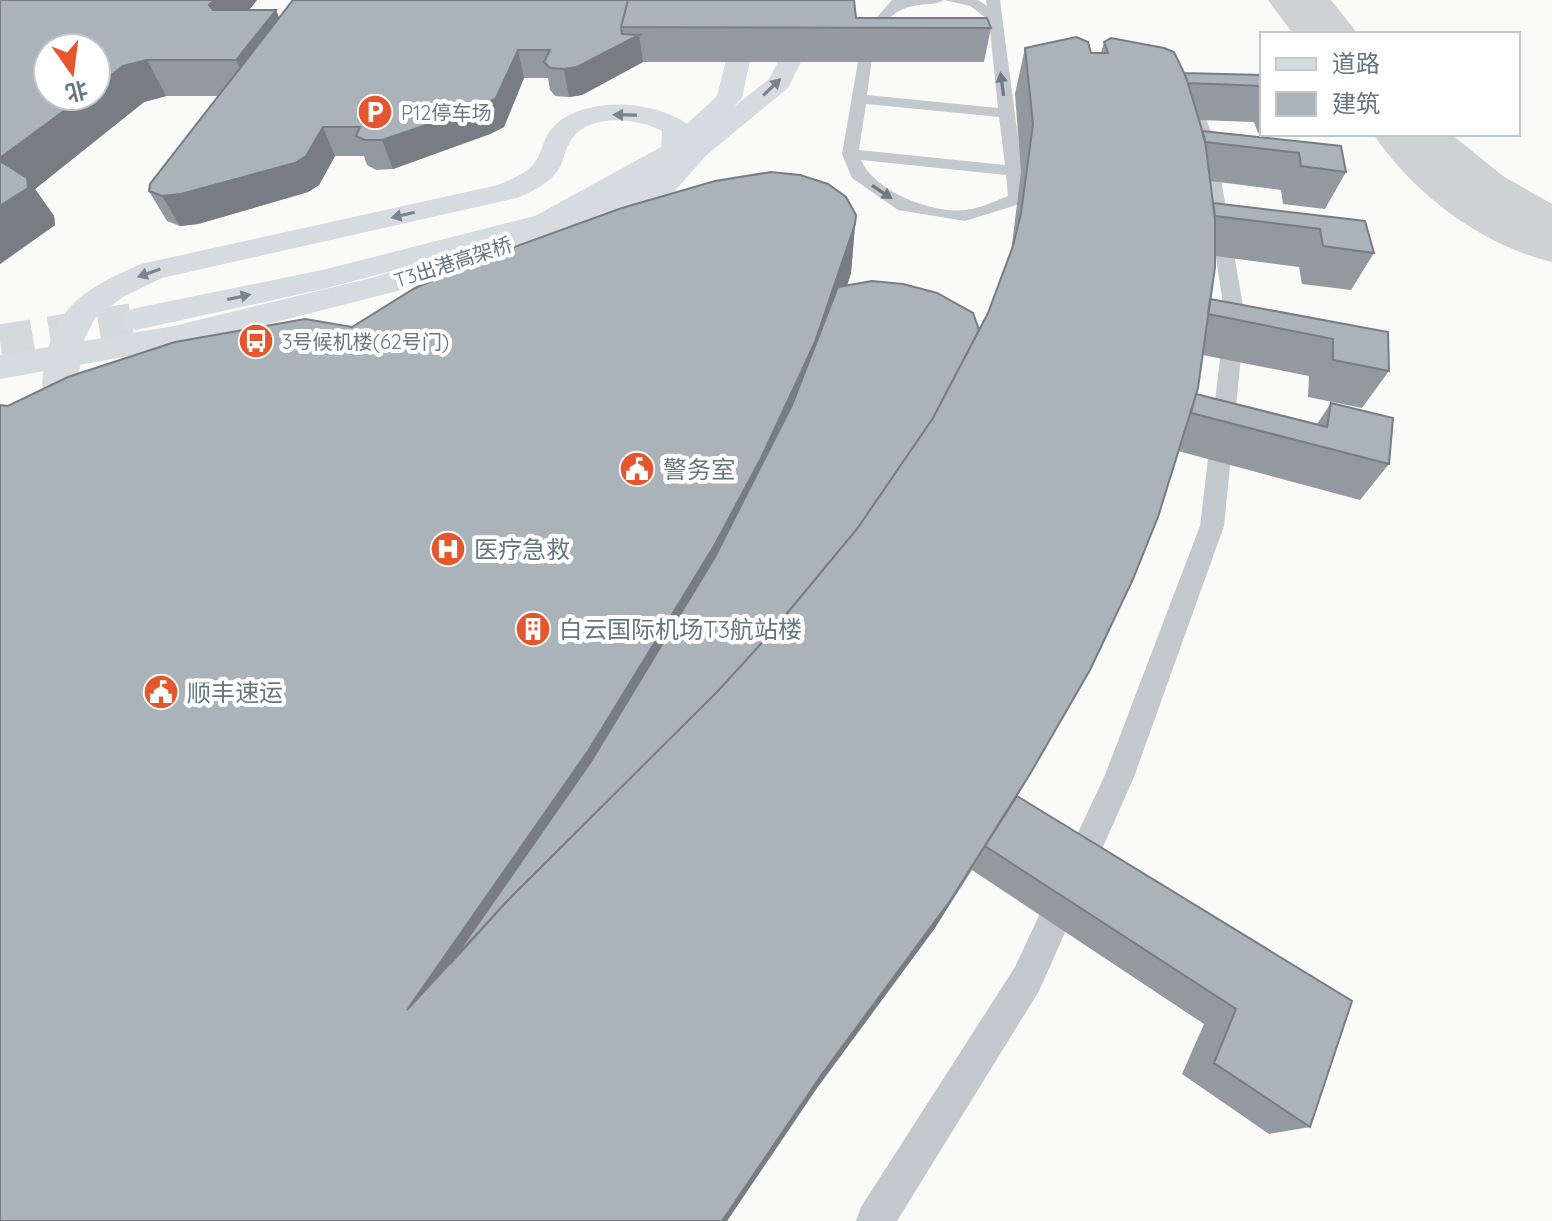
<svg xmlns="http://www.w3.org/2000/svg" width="1552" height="1221" viewBox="0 0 1552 1221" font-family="Quicksand,'Noto Sans SC',sans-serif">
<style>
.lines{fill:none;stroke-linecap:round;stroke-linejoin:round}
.taxiway{fill:#ced2d4;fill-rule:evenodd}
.secondary-tunnel{stroke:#d5d9db;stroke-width:33;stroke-dasharray:33 17;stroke-linecap:butt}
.service{fill:#c3c8cc;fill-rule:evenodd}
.secondary{fill:#d6dbdf;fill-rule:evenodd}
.primary{fill:#d6dbdf;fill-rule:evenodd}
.wall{fill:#929a9f}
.shaded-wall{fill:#777d82}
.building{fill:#aab3b9;stroke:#777d82;stroke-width:2}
.oneway{fill:#6a7a87}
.oneway2{fill:#768591}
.labels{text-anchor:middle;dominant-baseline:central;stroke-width:8;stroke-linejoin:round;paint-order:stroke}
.far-poi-label{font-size:20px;fill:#657683;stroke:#fff;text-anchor:start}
.far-street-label{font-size:20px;fill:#657683;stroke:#fff}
.poi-label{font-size:24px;fill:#657683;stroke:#fff;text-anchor:start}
</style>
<rect width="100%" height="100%" fill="#fafaf8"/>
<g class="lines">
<path class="taxiway" d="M1268 0H1331L1358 34H1293Z
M1373 134H1451L1503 176 1552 204V262C1481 245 1414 194 1373 134Z"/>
<path class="secondary-tunnel" d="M0 341 136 319"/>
<path class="service" d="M892 0H944C935 6 924 3 913 6 871 15 873 61 867 95L998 108 989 20 970 6 944 0H978L987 6 986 0H1000L1026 199 1023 203 965 221 898 210 852 178 842 154 863 33ZM866 104 999 117 1005 165 859 150ZM861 160 1006 175 1008 196C995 201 979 209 965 210 932 214 874 191 861 160Z
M1186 84 1194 89 1214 139 1245 317 1224 526 1134 777 1039 991 897 1221H856L861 1207 1015 967 1105 775 1200 526 1225 317 1198 139 1178 89Z"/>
<path class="secondary" d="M741 0H763L742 98 729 112 711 150 658 210 615 237 604 240 593 237 589 231 593 225 638 198 665 168 557 228 323 289 136 330 124 326 119 319 124 312 136 308 322 270 535 216 661 147 662 131C637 118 587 112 570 142 563 153 564 165 554 175 545 186 530 192 517 198L162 278 123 297 95 318 84 340 78 378C95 384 111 380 128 384L133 393 128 402C102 409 58 411 42 385 49 312 76 292 141 264L498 185C510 179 527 174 535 162 544 150 542 137 556 124 587 96 654 100 687 124L717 96Z"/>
<path class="primary" d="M799 0H821L822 20 788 88 674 182 559 237 397 291 174 348 0 379V355L174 326 375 277 537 225 654 170 769 79 800 20Z"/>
</g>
<path class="wall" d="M0 0H257L249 10H276L279 18H856L991 28 984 62H643L582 95 569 97 555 96 550 90 548 78H524L504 127 490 134 393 169 376 170 367 165 364 156H335L319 185 308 192 198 224 180 226 167 221 149 191 219 96H166L144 102 35 189 54 216 55 225 0 264Z
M1104 42 1184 73 1262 75V133H1258L1254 122 1199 120 1202 131 1341 146 1346 172 1325 209 1283 204 1281 190 1210 181 1213 203 1365 221 1374 253 1351 290 1302 284 1299 267 1215 256 1210 299 1388 332 1389 371 1362 408 1308 397 1309 376 1203 355 1196 394 1317 424 1331 403 1389 464 1360 500 1178 451 1090 670 1017 796 1352 1001 1310 1127 1269 1134 1182 1074 1204 1024 972 870 935 928 817 1088 727 1221H0L8 406 352 327 856 215 851 273 847 285 979 330 988 313 1011 252 1021 172 1015 94 1025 48 1101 53Z"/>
<path class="shaded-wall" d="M214 0H257L225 40 209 5Z
M276 10 290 45 252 95 236 60Z
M639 35 643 62 582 95 569 97 564 69Z
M518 50 524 78 504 127 490 134 393 169 382 140Z
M147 60 166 96 144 102 35 189 54 216 55 225 0 264V158L84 96H96V87L123 66Z
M323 127 335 156 319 185 308 192 198 224 180 226 162 196Z
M855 224 851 273 813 391 441 1029 407 1010Z
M1090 670 1010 809 985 846 935 928 817 1088 727 1221H722L822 1074Z"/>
<path class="building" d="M0 0H214L209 5 213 10H276L236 60H147L123 66 96 87V48H48V96H84L0 158Z
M293 0H628L621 27 622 34 639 35 577 67 564 69 550 68 544 62 550 50H518L496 98 482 106 382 140H365L356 136 360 127H323L306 156 295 163 181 194 162 196 149 191 150 184Z
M628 0H854L856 18H987L991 28 621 27Z
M1076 37 1088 42 1091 53H1108L1104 42 1111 38 1164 48 1174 52 1186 77 1205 140 1215 219V267L1198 388 1158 517 1133 579 1090 670 1030 774 950 901 822 1074 722 1221H0V405L8 406 68 377 175 342 305 319 352 327 415 288 484 258 622 208 715 181 771 172 800 175 828 184 846 197 856 215 855 224 815 342 761 458 714 546 588 751 407 1010 509 899 717 692 769 635 857 529 933 418 988 313 1013 246 1021 213 1033 124 1025 48Z
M1184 73 1262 75V86L1188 83Z
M1202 131 1341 146 1346 172 1301 166 1299 153 1205 142Z
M0 161 27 178 28 188 0 206Z
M1213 203 1365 221 1374 253 1323 246 1320 229 1215 216Z
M872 281 903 284 937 293 973 313 979 330 933 418 857 529 769 635 717 692 509 899 450 964 592 760 715 557 792 405 838 287Z
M1210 299 1388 332 1389 371 1333 360V339L1208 314Z
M1196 394 1327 427 1331 403 1393 418 1389 464 1191 413Z
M1017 796 1352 1001 1310 1127 1214 1063 1236 1009 985 846Z"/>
<defs><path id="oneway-solid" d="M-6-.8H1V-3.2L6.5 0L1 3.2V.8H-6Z" transform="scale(2)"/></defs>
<g class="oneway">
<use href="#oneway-solid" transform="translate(1002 84) rotate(-98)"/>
<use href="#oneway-solid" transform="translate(882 192) rotate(33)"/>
</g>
<g class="oneway2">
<use href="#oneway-solid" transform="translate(772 87) rotate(-44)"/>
<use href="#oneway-solid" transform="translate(625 115) rotate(-179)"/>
<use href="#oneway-solid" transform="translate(403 215) rotate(167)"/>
<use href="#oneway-solid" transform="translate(149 273) rotate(161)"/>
<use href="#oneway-solid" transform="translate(239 297) rotate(-12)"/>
</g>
<defs>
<symbol id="parking-disc" viewBox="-11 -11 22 22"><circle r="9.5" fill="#e4572e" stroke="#fff"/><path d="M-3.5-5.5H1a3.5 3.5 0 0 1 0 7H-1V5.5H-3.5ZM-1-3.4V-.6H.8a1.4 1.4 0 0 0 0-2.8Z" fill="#fff"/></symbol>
<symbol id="bus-disc" viewBox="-11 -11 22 22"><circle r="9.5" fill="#e4572e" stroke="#fff"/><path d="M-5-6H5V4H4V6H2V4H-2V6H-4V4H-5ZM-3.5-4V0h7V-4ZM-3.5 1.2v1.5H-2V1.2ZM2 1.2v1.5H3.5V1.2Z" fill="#fff"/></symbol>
<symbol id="civic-disc" viewBox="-11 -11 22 22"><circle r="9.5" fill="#e4572e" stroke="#fff"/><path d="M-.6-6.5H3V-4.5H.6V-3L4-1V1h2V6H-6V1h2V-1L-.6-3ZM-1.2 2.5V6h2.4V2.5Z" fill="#fff"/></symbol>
<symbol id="hospital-disc" viewBox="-11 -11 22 22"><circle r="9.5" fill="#e4572e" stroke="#fff"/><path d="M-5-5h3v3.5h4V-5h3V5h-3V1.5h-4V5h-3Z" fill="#fff"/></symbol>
<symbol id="building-disc" viewBox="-11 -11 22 22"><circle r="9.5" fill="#e4572e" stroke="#fff"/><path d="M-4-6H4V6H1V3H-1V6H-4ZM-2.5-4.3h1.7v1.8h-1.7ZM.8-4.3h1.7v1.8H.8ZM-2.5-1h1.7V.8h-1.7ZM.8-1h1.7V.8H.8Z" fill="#fff"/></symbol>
</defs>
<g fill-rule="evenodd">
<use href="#parking-disc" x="355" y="92" width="40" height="40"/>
<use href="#bus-disc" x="236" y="321" width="40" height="40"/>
<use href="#civic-disc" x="617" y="449" width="40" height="40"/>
<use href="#hospital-disc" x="428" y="529" width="40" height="40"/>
<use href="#building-disc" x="513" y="609" width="40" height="40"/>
<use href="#civic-disc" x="141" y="672" width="40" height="40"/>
</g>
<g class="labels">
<g class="far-poi-label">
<text x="401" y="112">P12停车场</text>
<text x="282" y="341">3号候机楼(62号门)</text>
</g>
<g class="far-street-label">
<text transform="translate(453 262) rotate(-18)">T3出港高架桥</text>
</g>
<g class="poi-label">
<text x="663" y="469">警务室</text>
<text x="474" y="549">医疗急救</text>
<text x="559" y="629">白云国际机场T3航站楼</text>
<text x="187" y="692">顺丰速运</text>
</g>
</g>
<rect x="1260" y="32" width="260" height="104" fill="#ffffff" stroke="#c1c8cd" stroke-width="2"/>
<rect x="1276" y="58" width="40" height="12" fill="#d6dbdf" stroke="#c1c8cd" stroke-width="2"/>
<text x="1332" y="72" font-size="24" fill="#657683">道路</text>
<rect x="1276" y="92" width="40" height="24" fill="#aab3b9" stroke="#c1c8cd" stroke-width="2"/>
<text x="1332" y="112" font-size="24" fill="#657683">建筑</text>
<g transform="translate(72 72) rotate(166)"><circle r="38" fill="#ffffff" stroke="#c1c8cd" stroke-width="2"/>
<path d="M0-6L14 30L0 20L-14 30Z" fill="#e4572e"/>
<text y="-12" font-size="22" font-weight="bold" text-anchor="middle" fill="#657683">北</text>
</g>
</svg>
